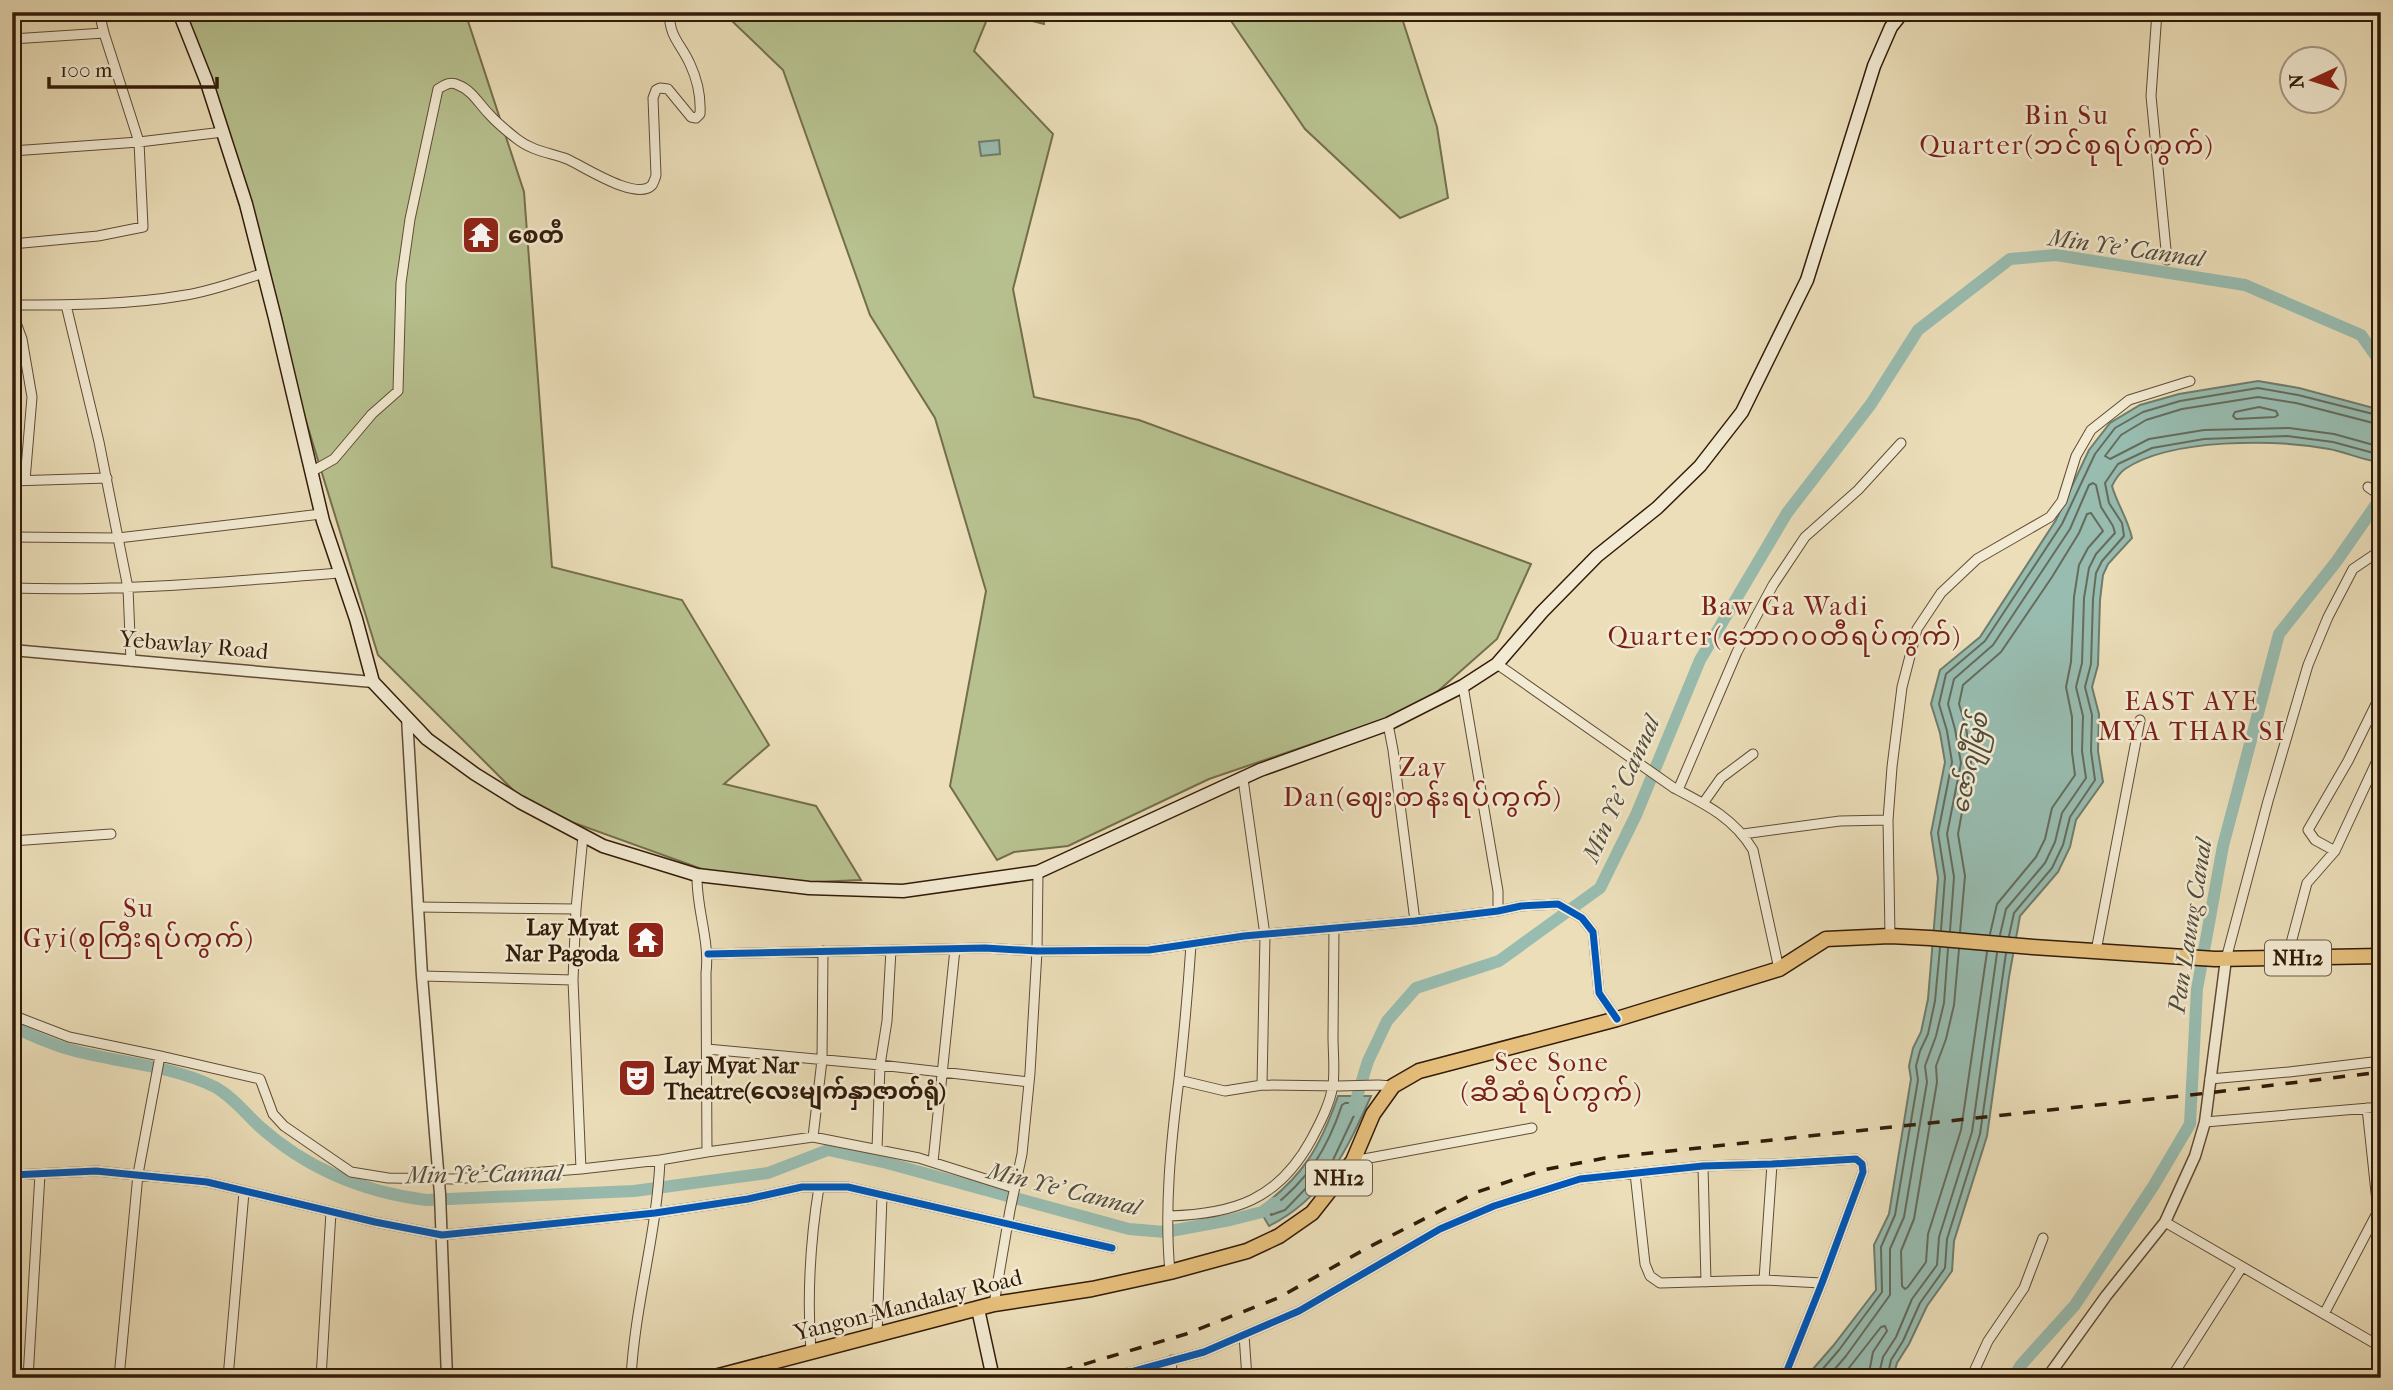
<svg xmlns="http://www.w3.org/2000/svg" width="2393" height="1390" viewBox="0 0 2393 1390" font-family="'IM FELL French Canon','Noto Sans Myanmar',serif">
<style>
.green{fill:#b7c18f;stroke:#746e4c;stroke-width:2}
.water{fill:#98bcb0;stroke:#6f7c6d;stroke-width:2}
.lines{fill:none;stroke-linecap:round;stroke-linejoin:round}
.shore{stroke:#656c5c;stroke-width:2}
.canal{stroke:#98bcb0;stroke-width:12}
.minor-casing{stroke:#604c35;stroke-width:11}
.tertiary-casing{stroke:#604c35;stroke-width:13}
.secondary-casing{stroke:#321b09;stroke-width:15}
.trunk-casing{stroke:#321b09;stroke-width:17}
.minor{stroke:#f2ead2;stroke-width:9}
.tertiary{stroke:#f2ead2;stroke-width:10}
.secondary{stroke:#f2ead2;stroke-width:12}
.trunk{stroke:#e6bf7c;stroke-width:14}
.rail{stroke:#321b09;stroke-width:3.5;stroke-dasharray:12 12;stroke-linecap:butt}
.cycleway-casing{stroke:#f2ead2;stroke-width:11}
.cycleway{stroke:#0057b8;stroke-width:7}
.labels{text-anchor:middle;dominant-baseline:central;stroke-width:5;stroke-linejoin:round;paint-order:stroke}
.shield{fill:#f2ead2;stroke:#6c5945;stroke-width:2}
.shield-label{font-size:21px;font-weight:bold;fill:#321b09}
.poi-label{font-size:23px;font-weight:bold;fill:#321b09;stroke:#f2ead2;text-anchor:start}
.street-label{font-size:23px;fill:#321b09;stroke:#f2ead2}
.water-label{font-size:24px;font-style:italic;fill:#514b3b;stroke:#f2ead2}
.quarter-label{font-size:26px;letter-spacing:2px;fill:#7a1f14;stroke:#f2ead2}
</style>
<rect width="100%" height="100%" fill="#ebdeb9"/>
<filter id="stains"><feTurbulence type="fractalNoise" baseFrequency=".00286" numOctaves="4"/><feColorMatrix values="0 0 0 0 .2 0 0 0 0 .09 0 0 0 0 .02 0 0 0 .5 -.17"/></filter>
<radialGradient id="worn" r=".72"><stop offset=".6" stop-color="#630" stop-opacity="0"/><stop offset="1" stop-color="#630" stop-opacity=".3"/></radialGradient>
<path class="green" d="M180 12H465L524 192 552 567 682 600 769 745 724 784 816 806 861 880 746 885 530 807 378 655Z
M731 12H990L974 51 1053 134 1013 289 1034 397 1139 420 1531 564 1497 639 1420 707 1209 779 1068 846 1014 852 997 860 950 786 986 591 935 418 870 315 783 70 731 20Z
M997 12H1043L1044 24Z
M1225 12H1400L1437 127 1448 198 1400 218 1305 129Z"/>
<path class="water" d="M999 140 1000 154 981 156 979 142Z
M2258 381 2299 388 2381 410V462C2363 461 2347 452 2329 449 2275 439 2171 438 2125 469 2119 473 2115 480 2112 486 2117 504 2128 519 2132 538L2108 564 2103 575 2100 600 2098 665 2092 687 2099 714 2098 751 2103 782 2076 820 2070 847 2058 872 2020 916 2009 977 1987 1136 1954 1241 1952 1271 1927 1306 1909 1344 1897 1363 1893 1377 1805 1378 1833 1346 1876 1290 1874 1245 1889 1214 1911 1079 1909 1066 1913 1048 1921 1032 1928 999 1938 878 1931 833 1945 762 1940 733 1931 704 1940 670 1980 637 2056 520 2089 450 2110 423 2140 405 2179 394Z
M1338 1096H1371C1347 1150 1325 1198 1269 1226L1259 1209C1303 1176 1320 1148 1338 1096Z"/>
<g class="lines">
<path class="shore" d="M2259 407 2276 411 2278 415 2275 417 2236 419 2233 416 2235 412Z
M2381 425 2296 403 2258 397 2182 409 2146 420 2121 435 2105 456 2110 459 2149 439 2204 430 2289 428 2334 434 2381 447
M1941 930 1945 877 1938 833 1952 762 1947 731 1939 704 1946 674 1985 641 2062 524 2095 454 2115 428 2143 412 2180 401 2258 388 2298 395 2381 416
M1950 931 1954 877 1947 834 1961 763 1955 729 1948 704 1954 679 1993 645 2070 529 2089 485 2093 483 2096 485 2101 507 2113 526 2115 533 2096 554 2089 568 2084 598 2082 663 2076 687 2083 716 2082 751 2086 778 2062 813 2055 842 2045 863 2006 909 2000 935
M1960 932 1965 876 1958 834 1971 763 1966 727 1959 704 1963 685 2001 652 2052 577 2079 533 2087 514 2091 513 2103 531 2088 548 2079 565 2074 597 2071 662 2066 687 2072 717V752L2075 775 2052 808 2045 839 2036 857 1997 904 1990 934
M2009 936 2014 913 2052 868 2063 845 2070 817 2095 780 2091 751 2092 715 2085 687 2091 664 2093 599 2096 573 2102 561 2124 536 2122 523 2109 503 2105 483 2118 464 2152 448 2204 439 2287 436 2333 442 2381 455
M1959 949 1954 1005 1946 1039 1936 1066 1937 1082 1914 1219 1901 1251 1902 1286 1905 1289 1908 1287 1926 1262 1928 1234 1961 1130 1987 952
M1345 1103H1356L1358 1107 1333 1160 1285 1210 1271 1215 1270 1209C1307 1181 1327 1150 1342 1105Z
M1815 1378 1839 1350 1882 1292 1881 1247 1895 1215 1918 1080 1916 1066 1920 1051 1928 1034 1935 1001 1940 948
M1827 1378 1846 1356 1890 1295V1249L1904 1217 1927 1082 1925 1066 1936 1036 1944 1003 1948 948
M1841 1378 1881 1327 1885 1326 1887 1331 1873 1352 1868 1378
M1878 1378 1883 1357 1896 1337 1912 1299 1937 1265 1939 1237 1972 1132 1997 953
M1887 1378 1891 1360 1903 1341 1920 1303 1945 1268 1947 1239 1980 1134 2006 953"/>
<path class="canal" d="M12 1027C32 1035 52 1045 72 1050 119 1063 171 1065 215 1087 233 1097 245 1113 259 1126 307 1169 363 1192 426 1200L634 1191 768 1173 828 1150 887 1163 1129 1229 1165 1232 1230 1220 1262 1212 1275 1203
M1353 1110 1368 1061 1387 1021 1416 988 1499 961 1600 888 1636 815 1700 660 1787 513 1871 404 1918 330 2010 259 2056 255 2245 285 2361 335 2381 363
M2013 1378 2021 1365 2075 1305 2154 1185 2190 1124 2197 989 2223 846 2279 634 2336 562 2375 506"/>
<defs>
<path id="minor" d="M2157 12 2151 96 2167 260
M12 39 104 33
M12 151 139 142 223 132
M12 244 98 236 143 227 139 142 104 33 99 12
M12 305C70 305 129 305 186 295 212 291 238 281 264 273
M66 305 99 442 128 588 131 661
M12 312 22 339 32 397 25 480
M311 472 334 459 372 414 398 391 401 283 410 219 438 89C445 85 450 81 458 85 472 90 479 104 489 114 497 123 508 132 517 139 532 151 551 153 567 159 583 166 637 202 652 185 653 184 656 176 656 175L653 98 656 90 660 88 668 89 691 117 696 118 700 114C701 97 697 79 690 64 680 42 670 39 669 12
M12 481 107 478
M2368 487 2381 496
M12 537 118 538 321 514
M12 588C122 592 231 581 340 573
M1497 664 1674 788C1705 804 1734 818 1753 850L1779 969
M1463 686 1498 891V911
M1388 724 1393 750 1415 921
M1243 779 1265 935 1262 1085
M1678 790 1737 652 1773 585 1805 537 1858 490 1901 443
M1704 802 1721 778 1753 754
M1743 834 1840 821 1888 820
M12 841 111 834
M2335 851 2315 840 2308 830 2348 761 2377 702
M418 907 576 909
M1890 936 1888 820 1892 767 1902 687 1917 629 1941 593 1977 559 2050 517 2062 501 2076 456 2091 430 2129 400 2190 381
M2096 951 2140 720
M708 954 985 948 1037 951 1149 950 1244 936 1415 921 1498 911 1521 906 1558 904 1582 918 1593 932 1599 993 1617 1019
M2287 958 2307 883 2335 851 2381 752
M2226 959 2268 801 2308 665 2328 617 2353 569 2381 550
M422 976 573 980
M12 988 15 1023 12 1175 96 1171 207 1182 375 1222 442 1235 655 1213 748 1199 802 1187H848L1112 1248
M12 1015 69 1037 160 1056 260 1079 273 1114 284 1126 351 1172 388 1178 453 1179 581 1169 660 1160 707 1152 706 973C710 940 696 908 697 875
M707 1049 880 1065 1029 1082
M2210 1079 2289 1072 2381 1061
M1179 1080 1225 1091 1262 1085 1338 1086 1378 1085 1393 1086
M2205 1122 2381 1107
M813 1137 822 1060 823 951
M877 1149 880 1065 887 1021 891 950
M707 1152 813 1137 919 1158 1014 1188
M1353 1161 1532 1128
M933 1162 955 949
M1703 1166 1706 1282
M581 1169 573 980 576 909 583 836
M1635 1173 1645 1264 1650 1276 1660 1283 1764 1280 1772 1164
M1169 1216C1234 1214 1278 1200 1311 1140 1320 1123 1330 1104 1333 1085 1335 1069 1333 1052 1333 1036 1333 1000 1334 964 1334 929
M2165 1222 2381 1347
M1170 1272C1164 1208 1171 1142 1179 1079 1184 1034 1188 989 1191 945
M1764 1280 1822 1283
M994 1304 1010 1210 1022 1154 1030 1073 1037 951 1038 872
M2324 1314 2378 1211 2367 1108
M877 1334 882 1196
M1244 1335 1247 1378
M2375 1344 2381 1333
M811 1352C807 1296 810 1242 819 1187
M28 1378 40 1174
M119 1378 138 1174 160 1056
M228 1378 244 1192
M321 1378 331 1212
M631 1378C635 1304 657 1233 660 1160
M1109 1378 1204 1352 1299 1311 1440 1229 1494 1206 1580 1179 1703 1166 1772 1164 1856 1159 1862 1164 1863 1172 1822 1283 1784 1378
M1171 1378 1172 1360
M1971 1378 1988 1341 2024 1288 2043 1238
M2171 1378 2242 1267"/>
<path id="tertiary" d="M12 650 373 682
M407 717 422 976 440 1194 447 1378
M2047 1378 2106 1296 2165 1222 2195 1156 2205 1122 2226 959"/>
<path id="secondary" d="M179 12 206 80 246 204 275 318 323 521 356 619 373 682 427 739 475 774 520 802 603 846 697 875 809 888 903 891 1038 872 1260 770 1388 724 1463 686 1497 664 1542 612 1597 556 1657 508 1700 466 1742 412 1807 280 1874 66 1891 27 1903 12
M978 1309 993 1378"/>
<path id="trunk" d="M711 1378 994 1304 1092 1289 1170 1272 1247 1251 1279 1236 1312 1213 1353 1161 1373 1114 1393 1086 1419 1071 1617 1019 1779 969 1826 939 1890 936 1930 938 2033 947 2215 959 2381 956"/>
</defs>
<use href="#minor" class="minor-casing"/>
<use href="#tertiary" class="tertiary-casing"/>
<use href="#secondary" class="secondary-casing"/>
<use href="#trunk" class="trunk-casing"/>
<use href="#minor" class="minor"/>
<use href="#tertiary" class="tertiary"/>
<use href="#secondary" class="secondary"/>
<use href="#trunk" class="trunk"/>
<path class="rail" d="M1038 1378 1186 1334 1278 1298 1369 1247 1477 1192 1543 1170 1605 1158 2208 1093 2381 1072"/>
<defs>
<path id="cycleway" d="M708 954 985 948 1037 951 1149 950 1244 936 1415 921 1498 911 1521 906 1558 904 1582 918 1593 932 1599 993 1617 1019
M12 988 15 1023 12 1175 96 1171 207 1182 375 1222 442 1235 655 1213 748 1199 802 1187H848L1112 1248
M1109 1378 1204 1352 1299 1311 1440 1229 1494 1206 1580 1179 1703 1166 1772 1164 1856 1159 1862 1164 1863 1172 1822 1283 1784 1378"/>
</defs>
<use href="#cycleway" class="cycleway-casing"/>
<use href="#cycleway" class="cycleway"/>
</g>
<defs>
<symbol id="temple-square" viewBox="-11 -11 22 22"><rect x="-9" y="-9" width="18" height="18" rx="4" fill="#8f2418" stroke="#f2ead2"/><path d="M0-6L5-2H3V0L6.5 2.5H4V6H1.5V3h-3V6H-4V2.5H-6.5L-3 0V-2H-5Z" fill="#fff"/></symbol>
<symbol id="theatre-square" viewBox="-11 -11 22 22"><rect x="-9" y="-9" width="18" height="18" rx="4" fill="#8f2418" stroke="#f2ead2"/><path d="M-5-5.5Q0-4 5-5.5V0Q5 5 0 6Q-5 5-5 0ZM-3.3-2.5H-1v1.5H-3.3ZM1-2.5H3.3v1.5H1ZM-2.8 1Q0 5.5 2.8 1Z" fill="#fff"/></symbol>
</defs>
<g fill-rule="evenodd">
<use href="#temple-square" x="459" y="213" width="44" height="44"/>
<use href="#temple-square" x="624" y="918" width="44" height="44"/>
<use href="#theatre-square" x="615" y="1056" width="44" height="44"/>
</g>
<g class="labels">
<g class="shield">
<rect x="2265" y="940.5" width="66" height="35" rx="5"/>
<rect x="1306" y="1160.5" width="66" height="35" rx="5"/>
</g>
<g class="shield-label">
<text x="2298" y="958">NH12</text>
<text x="1339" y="1178">NH12</text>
</g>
<g class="poi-label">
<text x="508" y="235">စေတီ</text>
<text x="619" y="927" text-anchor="end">Lay Myat<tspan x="619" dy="26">Nar Pagoda</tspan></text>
<text x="664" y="1065">Lay Myat Nar<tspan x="664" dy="26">Theatre(လေးမျက်နှာဇာတ်ရုံ)</tspan></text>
</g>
<g class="street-label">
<text transform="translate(194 645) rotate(5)">Yebawlay Road</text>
<text transform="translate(908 1305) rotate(-14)">Yangon-Mandalay Road</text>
</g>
<g class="water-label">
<text transform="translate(2126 248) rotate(8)">Min Ye' Cannal</text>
<text transform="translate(1970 763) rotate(-78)">ဇော်ဂျီမြစ်</text>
<text transform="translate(1621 789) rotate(-66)">Min Ye' Cannal</text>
<text transform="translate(2190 926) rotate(-81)">Pan Laung Canal</text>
<text transform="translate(484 1174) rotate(-1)">Min Ye' Cannal</text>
<text transform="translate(1064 1189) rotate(14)">Min Ye' Cannal</text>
</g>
<g class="quarter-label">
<text x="2067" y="115">Bin Su<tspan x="2067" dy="30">Quarter(ဘင်စုရပ်ကွက်)</tspan></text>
<text x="1785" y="606">Baw Ga Wadi<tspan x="1785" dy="30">Quarter(ဘောဂ၀တီရပ်ကွက်)</tspan></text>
<text x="2192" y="701">EAST AYE<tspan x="2192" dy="30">MYA THAR SI</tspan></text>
<text x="1423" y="767">Zay<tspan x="1423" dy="30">Dan(ဈေးတန်းရပ်ကွက်)</tspan></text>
<text x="139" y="908">Su<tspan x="139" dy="30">Gyi(စုကြီးရပ်ကွက်)</tspan></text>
<text x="1552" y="1062">See Sone<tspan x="1552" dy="30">(ဆီဆုံရပ်ကွက်)</tspan></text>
</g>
</g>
<rect width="2393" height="1390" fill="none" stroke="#ebdeb9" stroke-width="42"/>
<rect x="14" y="14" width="2365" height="1362" fill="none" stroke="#321b09" stroke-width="3.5"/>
<rect x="21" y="21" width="2351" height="1348" fill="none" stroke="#321b09" stroke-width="2"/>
<g transform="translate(2313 80) rotate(266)"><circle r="33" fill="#f2ead2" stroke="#a59782" stroke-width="2"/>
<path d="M0-5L12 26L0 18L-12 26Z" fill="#8f2418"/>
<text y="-10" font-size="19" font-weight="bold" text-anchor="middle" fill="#321b09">N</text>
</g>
<path d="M49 77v10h168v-10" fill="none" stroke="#321b09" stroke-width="3.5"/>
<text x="60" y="77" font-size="21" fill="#321b09" stroke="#f2ead2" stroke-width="5" paint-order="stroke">100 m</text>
<rect width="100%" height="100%" filter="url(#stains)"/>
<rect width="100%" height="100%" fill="url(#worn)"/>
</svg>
